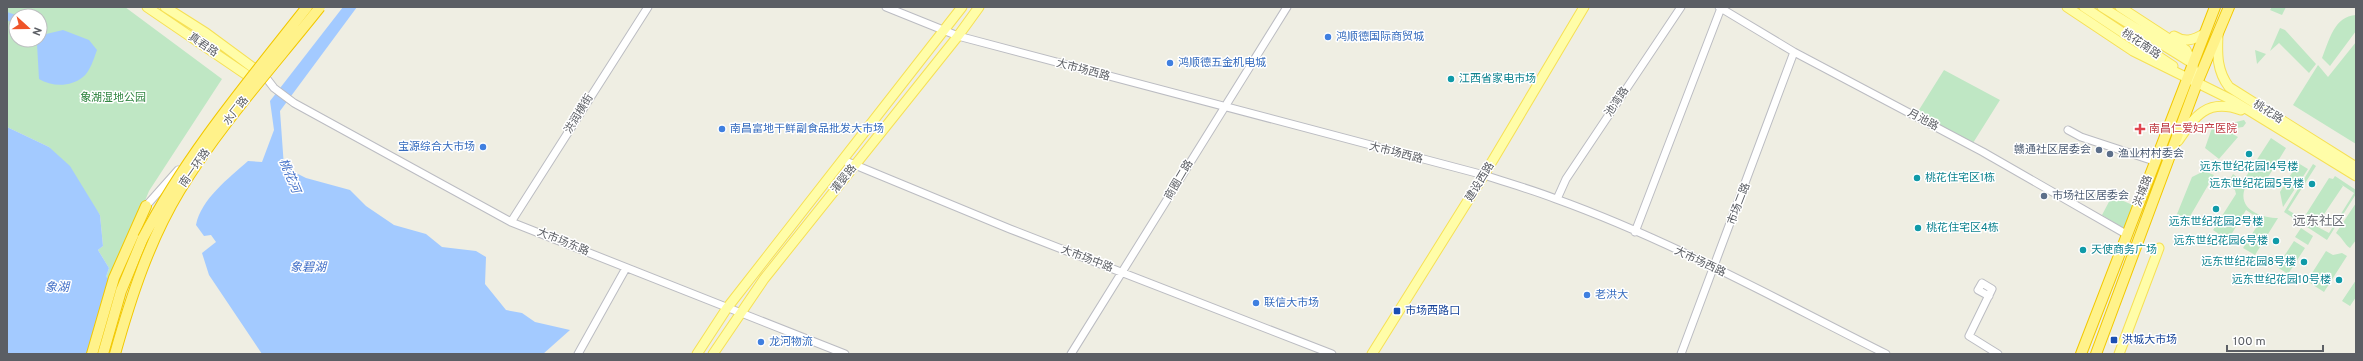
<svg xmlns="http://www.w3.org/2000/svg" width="2363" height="361" viewBox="0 0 2363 361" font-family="Overpass,'Noto Sans SC',sans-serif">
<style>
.green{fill:#bfe7c4;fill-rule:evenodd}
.water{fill:#a3caff}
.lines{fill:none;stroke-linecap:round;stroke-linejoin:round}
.minor-casing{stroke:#bbbcc2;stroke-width:9}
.major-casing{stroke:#f6e055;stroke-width:11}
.highway-casing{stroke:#f2c800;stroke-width:12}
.minor{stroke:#fff;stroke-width:7}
.major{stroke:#fffda8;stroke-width:9}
.highway{stroke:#fff28a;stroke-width:10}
.highway-bridge-casing{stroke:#f2c800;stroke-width:12;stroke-linecap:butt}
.highway-bridge{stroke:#fff28a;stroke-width:10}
.shop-dot{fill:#3f7fe0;stroke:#fff;stroke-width:1.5}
.culture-dot{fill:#0f9aa8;stroke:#fff;stroke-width:1.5}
.health-dot{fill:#e0444e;stroke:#fff;stroke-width:1.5}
.service-dot{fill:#5c6f8a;stroke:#fff;stroke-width:1.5}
.transit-dot{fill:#1a4fb4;stroke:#fff;stroke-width:1.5}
.labels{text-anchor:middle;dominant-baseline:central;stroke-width:3;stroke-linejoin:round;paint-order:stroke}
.shop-label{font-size:11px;fill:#366cbe;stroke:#fff;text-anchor:start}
.street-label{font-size:11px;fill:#5b5e64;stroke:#fff}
.culture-label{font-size:11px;fill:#0d838f;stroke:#fff;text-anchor:start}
.park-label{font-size:11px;fill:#318541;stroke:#fff}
.health-label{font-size:11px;fill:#be3a42;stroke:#fff;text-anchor:start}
.service-label{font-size:11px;fill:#4e5e75;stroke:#fff;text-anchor:start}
.transit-label{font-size:11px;fill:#164399;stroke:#fff;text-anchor:start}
.water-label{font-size:12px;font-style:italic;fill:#416fc7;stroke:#fff}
.quarter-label{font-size:13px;fill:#6c7076;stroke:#fff}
</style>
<rect width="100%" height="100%" fill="#efeee3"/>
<path class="green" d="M7 7H125L222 79 149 191 116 272 109 354H91L108 278 106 277 109 268 98 250 103 246 100 215 49 147 7 127ZM16 16H40V40H16Z
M2079 7H2096L2165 51 2160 55C2130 53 2102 24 2079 7Z
M2272 7H2286L2282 15 2270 10Z
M2356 15V31L2330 66 2322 58C2329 41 2334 16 2356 15Z
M2280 28 2285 30 2316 64 2309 73 2279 43 2270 51Z
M2356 42V144L2293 105 2318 65 2328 77Z
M2255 50 2266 54 2257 64Z
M1944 70 2000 100 1973 143 1917 113Z
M2244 120 2246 123 2243 127 2236 128 2233 134 2238 137 2219 159 2205 148 2212 128Z
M2271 138 2286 148 2265 182H2257L2245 188C2237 209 2261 218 2278 218L2255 255 2243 248 2261 220 2246 210 2228 240 2213 230 2236 194 2235 190 2227 185 2233 174 2241 180 2245 178Z
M2298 163 2308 169 2283 207 2280 192Z
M2313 164 2316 166 2288 210 2303 219 2329 178 2333 179 2335 176 2356 190V194L2327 240 2284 212ZM2339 183 2354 193 2329 233 2316 226 2343 186Z
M2204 171 2214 175 2185 225 2175 219 2192 177Z
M2112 196 2135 206 2125 229 2102 215Z
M2356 203V240L2350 248C2344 244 2343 238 2336 233Z
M2301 228 2313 236 2308 245 2295 237Z
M2294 241 2305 248 2288 274 2277 267Z
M2326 251 2333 255 2342 253 2347 256 2324 292 2307 281Z
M2356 280V297L2350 306 2342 301Z"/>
<path class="water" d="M343 7H357L280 111 284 167 306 178 350 190 366 206 394 225 426 234 442 247 476 251 486 257 485 284 506 310 522 313 535 322 570 330 543 354H262L209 275 202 253 216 242 211 235 204 236 196 225C201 199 229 178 248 161L262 162 274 130 270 101Z
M7 12 19 16H16V25L7 20Z
M63 30 89 40 97 50C94 58 90 72 83 77 71 87 52 87 39 79L37 44 32 40H40V33L42 35Z
M7 127 49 147 70 166 100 215 103 246 98 250 109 268 106 277 109 278 105 318 91 354H7Z"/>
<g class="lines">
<defs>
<path id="minor" d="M886 7 958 36 1484 175C1508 183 1533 190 1556 199 1670 240 1778 300 1886 354
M1719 7 1794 52 1983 152 2126 234
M264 75 274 88 294 103 511 222 845 354
M2068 130 2081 137 2154 161
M843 160 1010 229 1332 354
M1557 199 1566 179 1681 7
M146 206 178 170
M511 222 648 7
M1635 232 1721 8
M1989 296 1978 290 1982 283 1992 289 1969 336 1998 354
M578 354 626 268
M1071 354 1287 7
M1681 354 1794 52"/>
<path id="major" d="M147 7 257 82
M165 7 206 33 263 75
M2067 7 2133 51 2232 100 2356 176
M2084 7 2173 66
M2102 7 2192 63 2197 83
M2120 7 2186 50 2192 63
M2218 35C2217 55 2217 71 2229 87L2356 167
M2174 36C2185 43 2193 40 2204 34
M2178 141C2195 116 2207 98 2241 110
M697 354 727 308 962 7
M713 354 764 279 958 36 979 7
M1372 354 1484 175 1584 7
M2119 354 2159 248"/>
<path id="highway" d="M92 354 114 278 146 206
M103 354 121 291 143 238
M2081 354 2215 7
M2096 354 2197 83 2229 7"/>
</defs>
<use href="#minor" class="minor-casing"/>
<use href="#major" class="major-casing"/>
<use href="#highway" class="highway-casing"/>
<use href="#minor" class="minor"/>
<use href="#major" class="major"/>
<use href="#highway" class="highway"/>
<defs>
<path id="highway-bridge" d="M143 238C187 154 248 82 307 7
M115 354C131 297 149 241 180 190 218 127 274 65 320 7"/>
</defs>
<use href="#highway-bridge" class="highway-bridge-casing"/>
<use href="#highway-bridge" class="highway-bridge"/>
</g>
<g class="shop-dot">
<circle cx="1328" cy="37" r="4"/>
<circle cx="1170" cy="63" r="4"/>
<circle cx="722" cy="129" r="4"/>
<circle cx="483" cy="147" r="4"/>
<circle cx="1587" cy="295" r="4"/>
<circle cx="1256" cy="303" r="4"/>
<circle cx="761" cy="342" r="4"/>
</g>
<g class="culture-dot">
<circle cx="1451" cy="79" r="4"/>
<circle cx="2249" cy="154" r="4"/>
<circle cx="1917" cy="178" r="4"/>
<circle cx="2312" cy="184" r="4"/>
<circle cx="2216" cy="209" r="4"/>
<circle cx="1918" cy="228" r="4"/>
<circle cx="2276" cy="241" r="4"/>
<circle cx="2083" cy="250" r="4"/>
<circle cx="2304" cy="262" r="4"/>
<circle cx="2339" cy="280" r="4"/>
</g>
<path class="health-dot" d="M2138 123h4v4h4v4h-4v4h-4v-4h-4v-4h4z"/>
<g class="service-dot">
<circle cx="2099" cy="150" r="4"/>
<circle cx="2110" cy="154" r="4"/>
<circle cx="2044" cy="196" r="4"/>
</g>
<g class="transit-dot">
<rect x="1393" y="307" width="8" height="8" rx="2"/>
<rect x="2110" y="336" width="8" height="8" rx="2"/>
</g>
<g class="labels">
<g class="shop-label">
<text x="1336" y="37">鸿顺德国际商贸城</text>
<text x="1178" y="63">鸿顺德五金机电城</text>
<text x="730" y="129">南昌富地干鲜副食品批发大市场</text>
<text x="475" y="147" text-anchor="end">宝源综合大市场</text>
<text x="1595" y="295">老洪大</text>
<text x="1264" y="303">联信大市场</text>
<text x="769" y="342">龙河物流</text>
</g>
<g class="street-label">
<text transform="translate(2141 44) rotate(34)">桃花南路</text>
<text transform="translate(203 45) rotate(34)">真君路</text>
<text transform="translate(1083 70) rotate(15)">大市场西路</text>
<text transform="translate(1617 102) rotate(-56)">池湾路</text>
<text transform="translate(236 111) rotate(-52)">水厂路</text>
<text transform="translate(2268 112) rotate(32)">桃花路</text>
<text transform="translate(579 114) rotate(-58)">洪润横街</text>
<text transform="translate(1923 120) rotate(28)">月池路</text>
<text transform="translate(1396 153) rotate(14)">大市场西路</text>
<text transform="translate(195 168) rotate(-55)">南一环路</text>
<text transform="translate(844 179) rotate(-51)">灌婴路</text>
<text transform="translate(1179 180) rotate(-59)">商圈二路</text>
<text transform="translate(1480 182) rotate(-58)">建设西路</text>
<text transform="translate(2143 191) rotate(-69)">洪城路</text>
<text transform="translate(1739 204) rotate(-69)">市场二路</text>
<text transform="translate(563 242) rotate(22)">大市场东路</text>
<text transform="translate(1087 259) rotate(21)">大市场中路</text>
<text transform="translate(1700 262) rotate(25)">大市场西路</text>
</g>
<g class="culture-label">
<text x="1459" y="79">江西省家电市场</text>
<text x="2249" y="167" text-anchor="middle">远东世纪花园14号楼</text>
<text x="1925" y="178">桃花住宅区1栋</text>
<text x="2304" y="184" text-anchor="end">远东世纪花园5号楼</text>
<text x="2216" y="222" text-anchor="middle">远东世纪花园2号楼</text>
<text x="1926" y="228">桃花住宅区4栋</text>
<text x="2268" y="241" text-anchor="end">远东世纪花园6号楼</text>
<text x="2091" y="250">天使商务广场</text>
<text x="2296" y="262" text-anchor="end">远东世纪花园8号楼</text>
<text x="2331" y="280" text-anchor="end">远东世纪花园10号楼</text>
</g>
<g class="park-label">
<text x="113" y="98">象湖湿地公园</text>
</g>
<g class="health-label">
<text x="2149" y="129">南昌仁爱妇产医院</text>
</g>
<g class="service-label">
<text x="2091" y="150" text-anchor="end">赣通社区居委会</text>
<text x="2118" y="154">渔业村村委会</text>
<text x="2052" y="196">市场社区居委会</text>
</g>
<g class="transit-label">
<text x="1405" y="311">市场西路口</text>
<text x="2122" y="340">洪城大市场</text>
</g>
<g class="water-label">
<text transform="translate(289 176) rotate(67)">桃花河</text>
<text x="308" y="268">象碧湖</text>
<text x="57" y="288">象湖</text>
</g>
<g class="quarter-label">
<text x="2319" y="222">远东社区</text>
</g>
</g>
<rect width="2363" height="361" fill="none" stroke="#5b5e64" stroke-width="16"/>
<g transform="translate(28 28) rotate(111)"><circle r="19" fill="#ffffff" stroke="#bdbfc1"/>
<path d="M0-3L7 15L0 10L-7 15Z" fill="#ef5429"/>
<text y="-6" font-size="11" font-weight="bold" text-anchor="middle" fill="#5b5e64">N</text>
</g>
<path d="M2227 345v6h96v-6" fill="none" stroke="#5b5e64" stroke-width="2"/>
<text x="2233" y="345" font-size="12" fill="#5b5e64" stroke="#ffffff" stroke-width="3" paint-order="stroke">100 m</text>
</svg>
